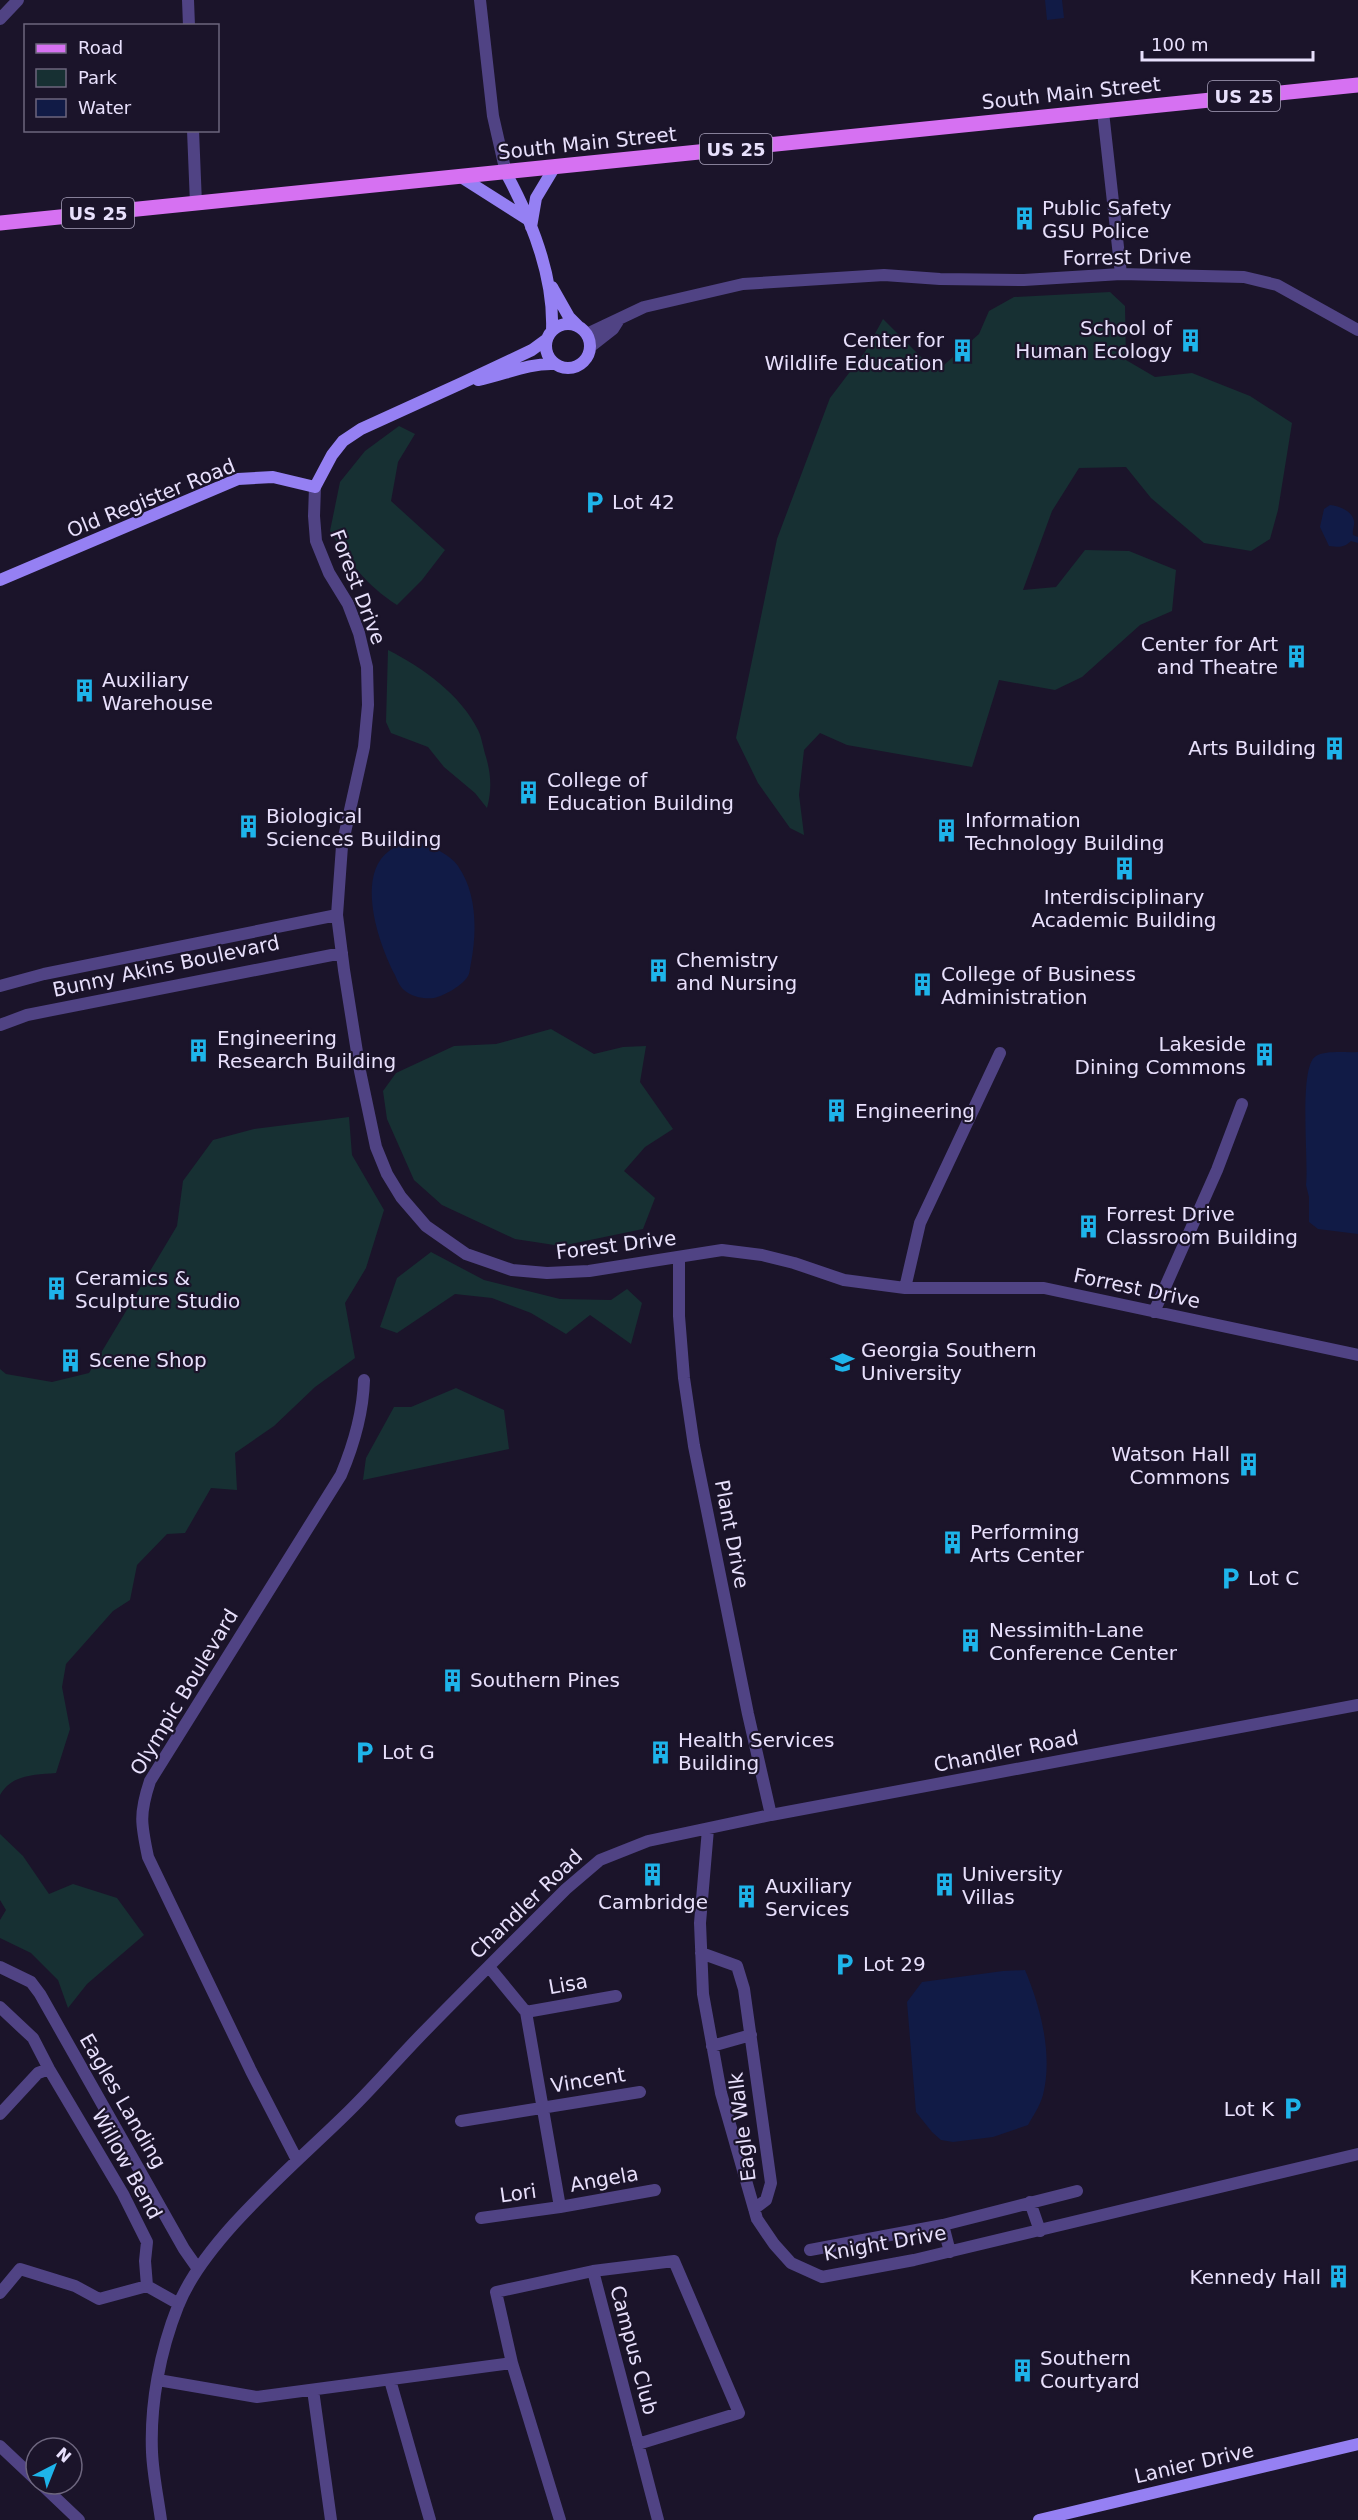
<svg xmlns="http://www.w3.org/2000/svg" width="1358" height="2520" viewBox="0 0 1358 2520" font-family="'DejaVu Sans',sans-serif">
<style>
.green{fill:#173033}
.water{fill:#111b46}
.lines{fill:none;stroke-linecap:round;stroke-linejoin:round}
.street{stroke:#504384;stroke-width:12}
.secondary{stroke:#9580f3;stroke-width:12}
.primary{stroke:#d671f2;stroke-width:15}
.labels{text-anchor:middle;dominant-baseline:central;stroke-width:4.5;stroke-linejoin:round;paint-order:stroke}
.shield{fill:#1b142a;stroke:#aaa3bd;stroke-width:1.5}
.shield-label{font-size:18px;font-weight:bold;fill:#e8e0fc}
.street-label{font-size:20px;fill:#e8e0fc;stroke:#1b142a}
.poi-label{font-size:20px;fill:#e8e0fc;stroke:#1b142a;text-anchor:start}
</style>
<rect width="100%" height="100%" fill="#1b142a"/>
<path class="green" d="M1110 292 1125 306 1126 360 1155 377 1192 373 1250 396 1292 423 1278 510 1270 539 1251 551 1204 543 1151 498 1126 467 1079 468 1052 511 1023 590 1056 587 1085 550 1129 551 1176 570 1172 611 1140 625 1082 677 1055 690 999 680 972 767 847 745 820 733 804 750 799 795 804 835 790 828 758 783 736 738 777 539 830 398 865 352 883 319 936 372 979 334 989 311 1014 297Z
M399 426 415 434 398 462 391 501 445 550 422 580 397 605C366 585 349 562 330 531L340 482 365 451Z
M388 650C422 667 461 695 478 730 482 738 483 748 486 757 491 774 492 790 487 808L475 793 444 767 428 747 391 733 386 722Z
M551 1029 594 1054 623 1047 646 1046 640 1082 673 1129 645 1147 624 1171 655 1198 643 1229 561 1246 515 1239 442 1205 414 1180 387 1119 383 1091 396 1073 454 1046 496 1044Z
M349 1117 352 1155 384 1210 366 1268 345 1303 355 1358 315 1387 274 1426 235 1453 237 1490 211 1488 185 1533 167 1534 137 1565 130 1600 113 1611 66 1664 62 1687 70 1729 56 1773C34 1775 12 1774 0 1795V1369L6 1374 52 1382 89 1373 177 1226 183 1181 213 1140 254 1129Z
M431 1252 484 1280 560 1299 611 1300 627 1289 642 1303 631 1344 590 1315 566 1334 531 1313 492 1298 455 1294 397 1333 380 1327 397 1278Z
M456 1388 504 1410 509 1449 363 1480 366 1458 394 1407H411Z
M0 1834 23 1856 49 1894 73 1884 117 1898 144 1935 87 1984 68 2008 58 1980 31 1953 0 1938V1920L6 1910 0 1900Z"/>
<path class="water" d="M1045 0H1062L1064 18 1047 20Z
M1330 505C1338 506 1352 510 1354 521 1355 525 1352 530 1353 535L1358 537V543L1351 541C1344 548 1339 547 1329 546L1320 527 1324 509Z
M415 842C428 844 450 854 458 866 477 893 477 931 471 963 470 967 470 973 468 976 463 985 444 996 434 998 423 999 412 997 404 990 400 987 397 980 395 975 379 945 355 876 389 851 395 846 407 844 415 842Z
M1358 1052V1234L1318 1229 1309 1222V1197L1306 1185C1309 1163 1298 1066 1316 1056 1327 1050 1346 1053 1358 1052Z
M1025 1970C1041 2008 1053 2055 1043 2095 1040 2106 1033 2116 1028 2125L993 2137 953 2142 941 2140 932 2132 916 2112 907 2002 922 1982 1003 1971Z"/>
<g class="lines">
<path class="street" d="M188 0 189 26
M480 0 493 116 506 173
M0 19 18 0
M1103 112 1121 274
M193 130 196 204
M587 334 644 307 743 284 884 275 940 279 1024 280 1121 274 1244 277 1277 285 1358 330
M590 347 613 329 618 321
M315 487 314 516 316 541 329 573 348 604 359 633 367 667 368 705 364 747 342 846 337 915 344 970 360 1071 376 1147 387 1174 401 1197 426 1226 466 1254 512 1270 547 1273 589 1271 722 1250 762 1255 794 1263 844 1280 905 1288H1044L1358 1355
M0 986 44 974 337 915
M0 1025 27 1015 342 953
M679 1257V1316L684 1378 694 1446 748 1714 771 1815
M905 1288 920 1223 1000 1053
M1154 1312 1217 1170 1242 1104
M708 1829 700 1923 703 1994 721 2093 757 2219 774 2244 791 2263 822 2277 914 2260 1358 2154
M701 1953 737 1966 744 1989 771 2183 766 2200 754 2209
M0 1967 31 1982 40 1994 184 2249 198 2269
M489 1967 526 2012 560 2207
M0 2007 33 2038 49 2069 123 2194 147 2242 145 2261 147 2286 179 2304
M526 2012 616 1996
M712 2046 751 2035
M0 2114 38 2073 49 2069
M461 2121 640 2092
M297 2160 251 2071 148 1857C141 1824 139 1814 150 1781L341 1475C354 1444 363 1414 364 1380
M1030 2202 1040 2231
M481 2218 560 2207 655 2190
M943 2225 950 2252
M810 2250 943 2225 1077 2191
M593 2271 674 2261 739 2413 638 2444
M0 2293 20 2269 75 2286 99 2299 147 2286
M512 2363 560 2520
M158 2380 257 2397 512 2363 496 2292 593 2271 658 2520
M390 2380 430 2520
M313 2390 331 2520
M0 2446 36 2480
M41 2484 79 2520
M161 2520C158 2498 153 2475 152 2452 150 2404 160 2351 178 2306 204 2240 293 2166 344 2116 370 2091 394 2063 419 2037 468 1987 517 1938 566 1889L600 1860 648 1841 771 1815 1358 1705"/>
<path class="secondary" d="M506 173C531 219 554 277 552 330
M461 177 527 219
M531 227 536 198 554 168
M552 287 569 317 579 327
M546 346a22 22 0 1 1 44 0a22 22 0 1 1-44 0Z
M478 380C504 375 528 363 554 364
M0 580 238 479 273 477 315 487 332 455 343 441 361 429 462 383 532 350 547 339
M1039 2520 1358 2444"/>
<path class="primary" d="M0 223 1358 85"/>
</g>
<defs>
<symbol id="building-bare" viewBox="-9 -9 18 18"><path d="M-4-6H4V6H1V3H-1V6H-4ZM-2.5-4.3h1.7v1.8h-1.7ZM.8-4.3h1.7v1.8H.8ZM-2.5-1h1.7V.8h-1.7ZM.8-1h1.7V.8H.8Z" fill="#1eb4ea" stroke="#1b142a" stroke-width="2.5" paint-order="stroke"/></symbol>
<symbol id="parking-bare" viewBox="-9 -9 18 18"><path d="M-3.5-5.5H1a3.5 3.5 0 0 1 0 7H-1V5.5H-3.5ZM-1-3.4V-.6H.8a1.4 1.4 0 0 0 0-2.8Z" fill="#1eb4ea" stroke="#1b142a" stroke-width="2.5" paint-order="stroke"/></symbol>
<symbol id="university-bare" viewBox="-9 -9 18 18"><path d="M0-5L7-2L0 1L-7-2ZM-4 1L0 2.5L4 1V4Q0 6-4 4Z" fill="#1eb4ea" stroke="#1b142a" stroke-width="2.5" paint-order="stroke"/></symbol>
</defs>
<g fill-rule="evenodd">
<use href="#building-bare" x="1008" y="202" width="33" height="33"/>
<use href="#building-bare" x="1174" y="324" width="33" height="33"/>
<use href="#building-bare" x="946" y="334" width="33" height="33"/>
<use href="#parking-bare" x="578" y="486" width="33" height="33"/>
<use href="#building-bare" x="1280" y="640" width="33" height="33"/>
<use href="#building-bare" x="68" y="674" width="33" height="33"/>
<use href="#building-bare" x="1318" y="732" width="33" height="33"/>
<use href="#building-bare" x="512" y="776" width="33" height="33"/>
<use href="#building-bare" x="232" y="810" width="33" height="33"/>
<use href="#building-bare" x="930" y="814" width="33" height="33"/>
<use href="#building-bare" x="1108" y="852" width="33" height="33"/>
<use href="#building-bare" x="642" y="954" width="33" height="33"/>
<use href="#building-bare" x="906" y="968" width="33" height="33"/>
<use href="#building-bare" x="182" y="1034" width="33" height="33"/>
<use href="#building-bare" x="1248" y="1038" width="33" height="33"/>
<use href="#building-bare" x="820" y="1094" width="33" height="33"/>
<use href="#building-bare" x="1072" y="1210" width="33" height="33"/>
<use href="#building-bare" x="40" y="1272" width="33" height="33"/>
<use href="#building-bare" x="54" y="1344" width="33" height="33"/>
<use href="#university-bare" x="826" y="1346" width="33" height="33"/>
<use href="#building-bare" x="1232" y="1448" width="33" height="33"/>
<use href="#building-bare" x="936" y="1526" width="33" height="33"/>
<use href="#parking-bare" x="1214" y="1562" width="33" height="33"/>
<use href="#building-bare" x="954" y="1624" width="33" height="33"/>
<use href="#building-bare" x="436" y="1664" width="33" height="33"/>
<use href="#parking-bare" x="348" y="1736" width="33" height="33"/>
<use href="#building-bare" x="644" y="1736" width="33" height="33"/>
<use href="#building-bare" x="636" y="1858" width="33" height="33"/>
<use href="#building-bare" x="928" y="1868" width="33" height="33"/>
<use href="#building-bare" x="730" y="1880" width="33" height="33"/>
<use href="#parking-bare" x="828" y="1948" width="33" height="33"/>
<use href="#parking-bare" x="1276" y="2092" width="33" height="33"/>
<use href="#building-bare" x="1322" y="2260" width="33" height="33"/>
<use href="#building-bare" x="1006" y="2354" width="33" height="33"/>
</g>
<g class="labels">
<g class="shield">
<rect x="1208" y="81" width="72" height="30" rx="4.5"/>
<rect x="700" y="134" width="72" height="30" rx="4.5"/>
<rect x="62" y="198" width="72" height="30" rx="4.5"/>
</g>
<g class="shield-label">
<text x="1244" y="96">US 25</text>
<text x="736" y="149">US 25</text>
<text x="98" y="213">US 25</text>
</g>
<g class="street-label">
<text transform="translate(1071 93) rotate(-6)">South Main Street</text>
<text transform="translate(587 143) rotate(-6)">South Main Street</text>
<text transform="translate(1127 257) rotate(-1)">Forrest Drive</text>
<text transform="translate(151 498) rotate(-22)">Old Register Road</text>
<text transform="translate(358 587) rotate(69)">Forest Drive</text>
<text transform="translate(166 966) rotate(-12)">Bunny Akins Boulevard</text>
<text transform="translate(616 1245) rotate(-7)">Forest Drive</text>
<text transform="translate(1137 1288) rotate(12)">Forrest Drive</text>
<text transform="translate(732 1534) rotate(79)">Plant Drive</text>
<text transform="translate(184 1692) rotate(-59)">Olympic Boulevard</text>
<text transform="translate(1006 1751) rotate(-11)">Chandler Road</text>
<text transform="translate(526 1904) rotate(-44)">Chandler Road</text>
<text transform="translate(568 1984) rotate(-10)">Lisa</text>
<text transform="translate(588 2080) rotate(-9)">Vincent</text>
<text transform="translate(123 2101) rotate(60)">Eagles Landing</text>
<text transform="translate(742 2127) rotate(-97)">Eagle Walk</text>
<text transform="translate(127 2164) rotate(61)">Willow Bend</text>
<text transform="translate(604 2179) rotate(-10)">Angela</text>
<text transform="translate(518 2193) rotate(-8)">Lori</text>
<text transform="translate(885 2243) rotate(-10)">Knight Drive</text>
<text transform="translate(634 2350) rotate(75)">Campus Club</text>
<text transform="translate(1194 2463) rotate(-13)">Lanier Drive</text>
</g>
<g class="poi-label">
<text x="1042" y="208">Public Safety<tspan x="1042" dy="23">GSU Police</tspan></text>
<text x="1172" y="328" text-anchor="end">School of<tspan x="1172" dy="23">Human Ecology</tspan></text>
<text x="944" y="340" text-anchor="end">Center for<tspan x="944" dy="23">Wildlife Education</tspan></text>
<text x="612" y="502">Lot 42</text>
<text x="1278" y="644" text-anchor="end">Center for Art<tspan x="1278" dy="23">and Theatre</tspan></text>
<text x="102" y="680">Auxiliary<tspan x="102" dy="23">Warehouse</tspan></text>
<text x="1316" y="748" text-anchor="end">Arts Building</text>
<text x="547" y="780">College of<tspan x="547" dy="23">Education Building</tspan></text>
<text x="266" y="816">Biological<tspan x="266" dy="23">Sciences Building</tspan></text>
<text x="965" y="820">Information<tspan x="965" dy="23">Technology Building</tspan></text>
<text x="1124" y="897" text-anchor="middle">Interdisciplinary<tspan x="1124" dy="23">Academic Building</tspan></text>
<text x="676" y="960">Chemistry<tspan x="676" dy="23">and Nursing</tspan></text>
<text x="941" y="974">College of Business<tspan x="941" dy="23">Administration</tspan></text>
<text x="217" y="1038">Engineering<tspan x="217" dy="23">Research Building</tspan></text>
<text x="1246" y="1044" text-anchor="end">Lakeside<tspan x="1246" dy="23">Dining Commons</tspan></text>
<text x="855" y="1111">Engineering</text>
<text x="1106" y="1214">Forrest Drive<tspan x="1106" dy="23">Classroom Building</tspan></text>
<text x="75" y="1278">Ceramics &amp;<tspan x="75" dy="23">Sculpture Studio</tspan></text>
<text x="861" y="1350">Georgia Southern<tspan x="861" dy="23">University</tspan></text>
<text x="89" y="1360">Scene Shop</text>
<text x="1230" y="1454" text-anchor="end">Watson Hall<tspan x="1230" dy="23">Commons</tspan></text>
<text x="970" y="1532">Performing<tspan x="970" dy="23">Arts Center</tspan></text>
<text x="1248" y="1578">Lot C</text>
<text x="989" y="1630">Nessimith-Lane<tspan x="989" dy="23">Conference Center</tspan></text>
<text x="470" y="1680">Southern Pines</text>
<text x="678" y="1740">Health Services<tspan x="678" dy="23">Building</tspan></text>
<text x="382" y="1752">Lot G</text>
<text x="962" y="1874">University<tspan x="962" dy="23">Villas</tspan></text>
<text x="765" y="1886">Auxiliary<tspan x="765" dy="23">Services</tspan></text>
<text x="653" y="1902" text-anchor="middle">Cambridge</text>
<text x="863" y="1964">Lot 29</text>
<text x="1274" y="2109" text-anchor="end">Lot K</text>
<text x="1321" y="2277" text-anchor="end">Kennedy Hall</text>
<text x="1040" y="2358">Southern<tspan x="1040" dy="23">Courtyard</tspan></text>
</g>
</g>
<rect x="24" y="24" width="195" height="108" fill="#1b142a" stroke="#6d667e" stroke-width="1.5"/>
<rect x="36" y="44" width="30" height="9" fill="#d671f2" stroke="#6d667e" stroke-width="1.5"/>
<text x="78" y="54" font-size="18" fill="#e8e0fc">Road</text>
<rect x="36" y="69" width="30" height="18" fill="#173033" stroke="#6d667e" stroke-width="1.5"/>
<text x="78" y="84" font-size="18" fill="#e8e0fc">Park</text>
<rect x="36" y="99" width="30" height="18" fill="#111b46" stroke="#6d667e" stroke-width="1.5"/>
<text x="78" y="114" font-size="18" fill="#e8e0fc">Water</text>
<g transform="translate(54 2466) rotate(42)"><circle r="28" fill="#1b142a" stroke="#6d667e" stroke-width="1.5"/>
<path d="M0-4.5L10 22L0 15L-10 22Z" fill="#1eb4ea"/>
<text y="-9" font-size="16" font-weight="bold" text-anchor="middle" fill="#e8e0fc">N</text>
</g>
<path d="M1142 51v9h171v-9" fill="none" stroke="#e8e0fc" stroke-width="3"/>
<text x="1151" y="51" font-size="18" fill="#e8e0fc" stroke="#1b142a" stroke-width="4.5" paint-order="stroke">100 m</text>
</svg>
